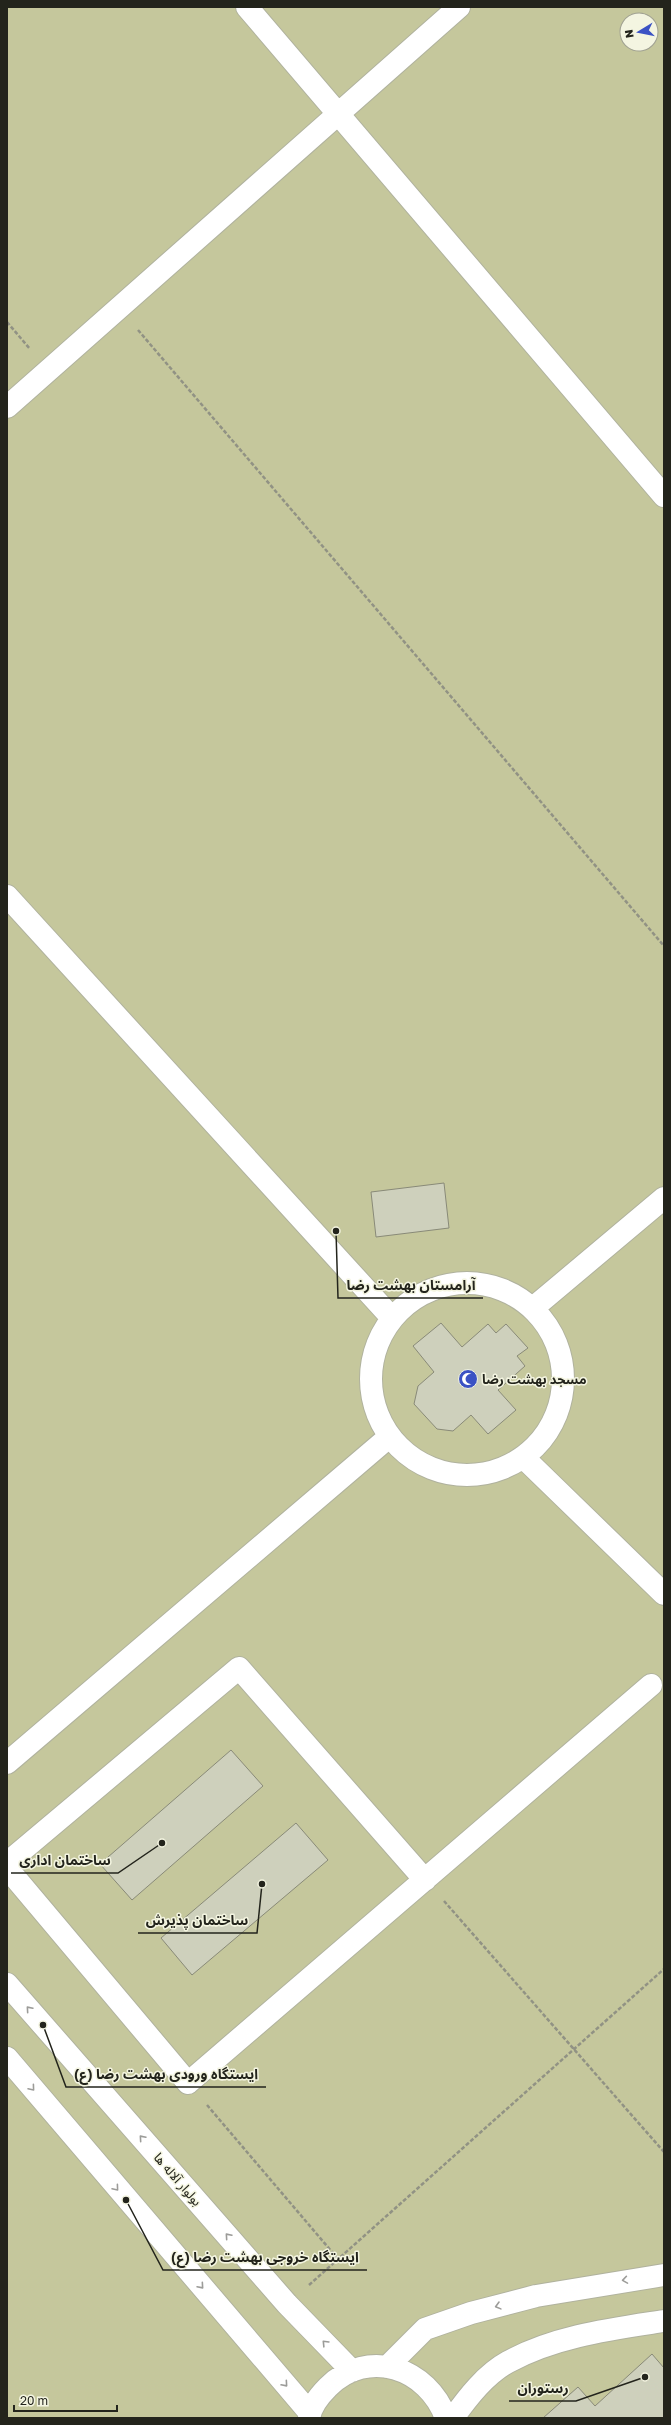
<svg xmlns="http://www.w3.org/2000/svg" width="671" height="2425" viewBox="0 0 671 2425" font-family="'Golos Text','Noto Sans Arabic',sans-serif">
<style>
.green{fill:#c5c79c;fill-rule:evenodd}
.building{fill:#ced0bc;stroke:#898a78}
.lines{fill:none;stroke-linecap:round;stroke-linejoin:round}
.minor-casing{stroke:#b0b29e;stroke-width:24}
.path{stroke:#919284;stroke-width:2.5;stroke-dasharray:4 2;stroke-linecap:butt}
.minor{stroke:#fff;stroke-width:22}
.oneway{stroke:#9c9c99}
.labels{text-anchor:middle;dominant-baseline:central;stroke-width:3;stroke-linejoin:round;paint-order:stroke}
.poi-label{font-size:13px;font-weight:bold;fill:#23241c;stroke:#f4f5e1;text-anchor:start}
.street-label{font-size:13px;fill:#23241c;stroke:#f4f5e1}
.leader{fill:none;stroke:#23241c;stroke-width:1.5}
.callout-dot{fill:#23241c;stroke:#f4f5e1;stroke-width:1.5}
.callout-label{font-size:14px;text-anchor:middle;font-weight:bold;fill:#23241c;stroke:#f4f5e1;stroke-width:3;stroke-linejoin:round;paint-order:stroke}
</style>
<rect width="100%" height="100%" fill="#f4f5e1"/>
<path class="green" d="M7 7H664V2418H7ZM627 20H651V44H627Z"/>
<path class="building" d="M444 1183 449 1228 376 1237 371 1192Z
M441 1323 462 1347 488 1324 496 1333 506 1324 528 1348 517 1356 525 1366 498 1390 516 1410 488 1434 471 1415 453 1431 437 1429 414 1404 418 1386 434 1372 413 1346Z
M231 1750 263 1786 132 1900 100 1864Z
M296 1823 328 1860 192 1975 161 1938Z
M652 2354 664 2368V2418H543L578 2387 595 2406Z"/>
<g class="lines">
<defs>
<path id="minor" d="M247 7 664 496
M7 407 459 7
M7 896 392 1318
M371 1379a96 96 0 1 1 192 0a96 96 0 1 1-192 0Z
M533 1308 664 1198
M524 1458 664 1594
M7 1763 389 1437
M7 1863 239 1668 425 1880
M7 1868 188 2083 651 1685
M7 1984 287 2304 352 2371
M7 2058 310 2413
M387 2367 425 2329 471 2313 536 2296 664 2275
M309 2418C311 2406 319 2396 328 2387 368 2347 428 2368 446 2418
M453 2418C468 2397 486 2374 508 2362 555 2336 612 2329 664 2321"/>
</defs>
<use href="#minor" class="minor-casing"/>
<path class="path" d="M7 322 30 349
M138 330 664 946
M444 1901 664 2152
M207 2105 338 2259
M309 2285 664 1969"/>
<use href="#minor" class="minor"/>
</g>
<defs><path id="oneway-chevron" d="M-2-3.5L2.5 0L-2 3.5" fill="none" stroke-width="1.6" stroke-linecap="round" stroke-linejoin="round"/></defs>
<g class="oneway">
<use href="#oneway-chevron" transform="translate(29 2009) rotate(-131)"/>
<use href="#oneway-chevron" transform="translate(32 2088) rotate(50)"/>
<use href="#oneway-chevron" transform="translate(142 2138) rotate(-131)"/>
<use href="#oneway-chevron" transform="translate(116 2188) rotate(50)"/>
<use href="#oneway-chevron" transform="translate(228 2236) rotate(-131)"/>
<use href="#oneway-chevron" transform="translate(625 2280) rotate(171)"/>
<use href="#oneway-chevron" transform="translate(201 2286) rotate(49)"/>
<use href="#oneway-chevron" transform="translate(498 2306) rotate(165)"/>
<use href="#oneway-chevron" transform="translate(325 2343) rotate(-134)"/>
<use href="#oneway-chevron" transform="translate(285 2384) rotate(49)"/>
</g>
<defs>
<symbol id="mosque-disc" viewBox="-11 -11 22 22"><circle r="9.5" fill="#3b52c4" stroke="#f4f5e1"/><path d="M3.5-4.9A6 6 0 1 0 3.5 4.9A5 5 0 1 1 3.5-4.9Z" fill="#fff"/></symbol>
</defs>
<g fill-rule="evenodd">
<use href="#mosque-disc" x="457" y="1368" width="22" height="22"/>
</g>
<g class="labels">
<g class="poi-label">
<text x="482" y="1379">مسجد بهشت رضا</text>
</g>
<g class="street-label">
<text transform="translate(178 2179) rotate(49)">بولوار آلاله ها</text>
</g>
</g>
<path class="leader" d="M336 1231L338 1298H483M162 1843L118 1873H11M262 1884L257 1933H138M43 2025L66 2087H266M126 2200L163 2270H367M645 2377L576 2401H509"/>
<g class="callout-dot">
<circle cx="336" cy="1231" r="4"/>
<circle cx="162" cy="1843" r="4"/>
<circle cx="262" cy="1884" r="4"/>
<circle cx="43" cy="2025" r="4"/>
<circle cx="126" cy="2200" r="4"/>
<circle cx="645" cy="2377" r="4"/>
</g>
<g class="callout-label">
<text x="411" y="1290">آرامستان بهشت رضا</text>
<text x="65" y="1865">ساختمان اداری</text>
<text x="197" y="1925">ساختمان پذیرش</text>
<text x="166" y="2079">ایستگاه ورودی بهشت رضا (ع)</text>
<text x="265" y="2262">ایستگاه خروجی بهشت رضا (ع)</text>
<text x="543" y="2393">رستوران</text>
</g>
<rect width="671" height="2425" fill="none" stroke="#23241c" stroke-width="16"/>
<g transform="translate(639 32) rotate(260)"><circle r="19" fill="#f4f5e1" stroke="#a0a192"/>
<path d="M0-3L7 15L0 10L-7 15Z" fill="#3b52c4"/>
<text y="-6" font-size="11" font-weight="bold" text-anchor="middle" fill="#23241c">N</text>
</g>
<path d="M14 2405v6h103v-6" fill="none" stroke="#23241c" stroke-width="2"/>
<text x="20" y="2405" font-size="12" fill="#23241c" stroke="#f4f5e1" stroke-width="3" paint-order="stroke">20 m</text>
</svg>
